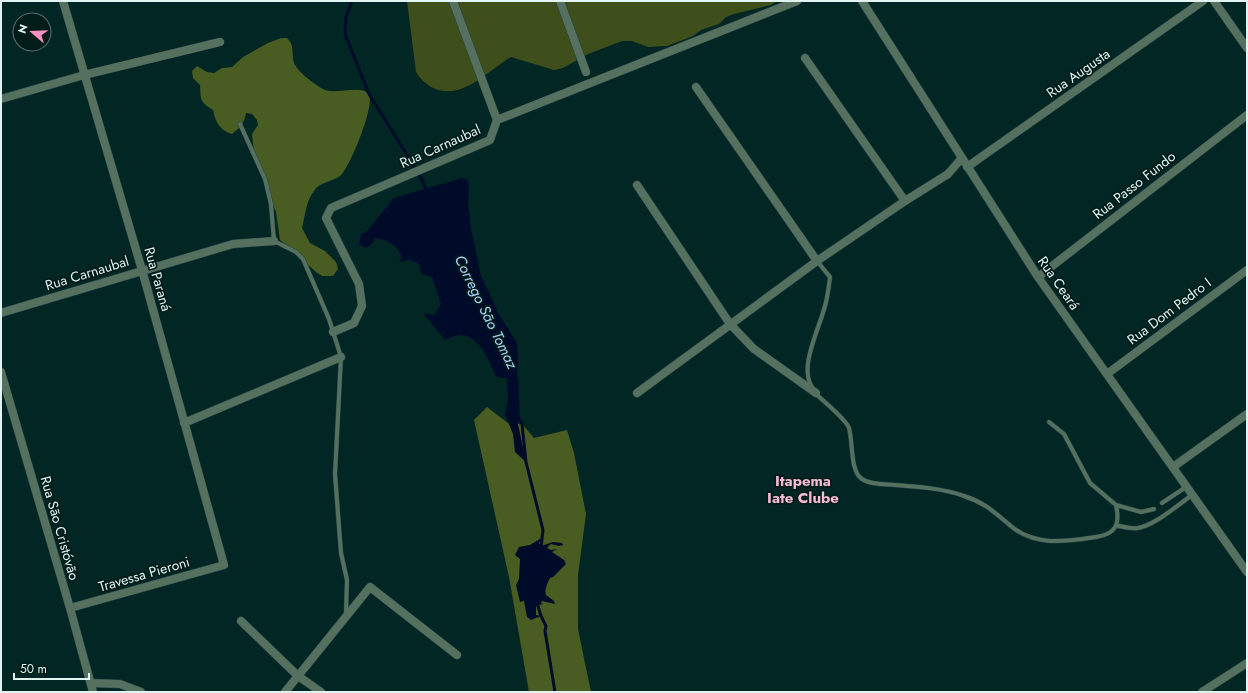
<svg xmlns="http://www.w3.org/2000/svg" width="1248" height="693" viewBox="0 0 1248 693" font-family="Jost,sans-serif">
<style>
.green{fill:#3e4f1c}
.forest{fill:#495d22}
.water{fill:#000b2a}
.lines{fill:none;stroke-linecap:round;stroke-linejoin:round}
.stream{stroke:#000b2a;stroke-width:3}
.service-casing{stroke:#204341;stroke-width:5}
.minor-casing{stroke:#204341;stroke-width:9}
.service{stroke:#567060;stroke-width:4}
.minor{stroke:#567060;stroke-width:8}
.labels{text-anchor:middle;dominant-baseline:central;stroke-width:3.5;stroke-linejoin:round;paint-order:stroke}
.street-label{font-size:14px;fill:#e1f4f2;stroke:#021c1a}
.water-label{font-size:15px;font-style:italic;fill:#adcffa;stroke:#021c1a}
.neighbourhood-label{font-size:15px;font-weight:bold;fill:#f9bad5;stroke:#021c1a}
</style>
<rect width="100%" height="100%" fill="#012624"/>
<path class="green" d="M407 1H777L771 5 734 14 726 17 719 24 701 30 693 36 667 46 648 47 632 41H622L588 54 563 68 554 70 511 57C487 71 461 103 431 87 424 82 420 79 416 72Z"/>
<path class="forest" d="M281 38H287C295 45 291 53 294 63 298 72 314 84 323 89 334 96 362 83 369 95 375 105 350 168 340 176 332 182 319 182 314 191 306 201 305 216 302 228L310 243 325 251 336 262 338 269 333 276H322L316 272 280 240 276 212 255 161 252 134 258 125 257 120 252 114 246 113C244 124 241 127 232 134 220 131 215 121 213 110 199 101 201 100 200 85L193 78 192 71 197 66 207 72 214 73 222 68 232 67 243 57 268 43Z
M487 407 508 423 522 424 534 438 567 430 574 453 586 514 578 575V629L591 692H529L509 577 474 420Z"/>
<path class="water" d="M462 178 467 179 469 185 468 203 471 229 481 276 500 316 517 343 518 358 516 401 518 424 526 462 515 452 513 434 505 414 508 400 507 378H501L496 376C489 362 479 334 460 335 455 335 449 338 445 340L423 313 434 315 441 304 432 277 420 273 421 270 418 263 410 260 399 262 402 258C398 245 388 240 375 238L372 244 365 248 359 244 361 234 367 231 394 198Z
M543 537 539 543 541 546 553 542 562 543 563 545 559 546 551 544 547 548 551 550 557 549 552 552 564 560 566 564 553 577 550 578C548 582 544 590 546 595L554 601 555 604 542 601 541 603 543 604 536 606V615L541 616 531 620 527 617 524 601 520 602 516 585 519 579 520 559 515 555 519 547 530 545Z"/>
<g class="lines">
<path class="stream" d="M352 1 346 17 345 34 369 94 419 174 427 191
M517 379 518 417 522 424 526 462 543 530 541 548
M537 603 541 616 546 626 545 631 555 692"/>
<defs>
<path id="service" d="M240 124 265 179 271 204 274 241 296 252 303 259 329 319 341 357 335 474 341 553 347 580 346 613
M812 387C798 366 821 326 826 302 828 294 829 285 830 277L817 261
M815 393C823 401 846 419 849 428 853 441 850 472 862 479 871 485 885 484 895 485 918 487 942 488 964 496 986 503 995 513 1012 527 1037 547 1068 541 1096 537 1117 534 1120 523 1116 505L1090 483 1064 434 1049 422
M1162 503 1186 487
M1116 505 1141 512 1154 509
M1116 525C1123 527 1131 529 1138 528 1155 525 1178 505 1192 495"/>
<path id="minor" d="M63 1 142 270 224 565 70 608
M453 1 497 120
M560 1 586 72
M862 1 1038 277 1247 572
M1214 1 1247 48
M805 58 905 201
M696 87 817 261
M1 99 84 75 220 42
M967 167 1203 1
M637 185 730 324 754 349 816 393
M1038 277 1247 115
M1 313 233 244 274 241
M333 332 354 323 362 306 359 284 326 218 331 208 490 140 497 120 797 1
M1 372 70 608 93 692
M1107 374 1247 270
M637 393 817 261 905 201 948 174 961 159
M184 423 341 357
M1173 467 1247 414
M241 621 298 676 321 692
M91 683 120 684 141 692
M285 692 370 587 457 655
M1202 692 1247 663"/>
</defs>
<use href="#service" class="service-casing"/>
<use href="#minor" class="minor-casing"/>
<use href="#service" class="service"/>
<use href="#minor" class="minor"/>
</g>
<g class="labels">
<g class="street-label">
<text transform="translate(1078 73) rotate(-35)">Rua Augusta</text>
<text transform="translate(440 146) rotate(-24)">Rua Carnaubal</text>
<text transform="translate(1134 185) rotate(-38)">Rua Passo Fundo</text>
<text transform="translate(87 273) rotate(-17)">Rua Carnaubal</text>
<text transform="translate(158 279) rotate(74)">Rua Paraná</text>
<text transform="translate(1059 283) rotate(55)">Rua Ceará</text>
<text transform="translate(1169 311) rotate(-37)">Rua Dom Pedro I</text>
<text transform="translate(60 528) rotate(74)">Rua São Cristóvão</text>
<text transform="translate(144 574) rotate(-16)">Travessa Pieroni</text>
</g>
<g class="water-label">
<text transform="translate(486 312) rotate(64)">Corrego São Tomaz</text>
</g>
<g class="neighbourhood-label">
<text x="803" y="481">Itapema<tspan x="803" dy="17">Iate Clube</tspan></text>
</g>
</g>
<rect width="1248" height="693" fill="none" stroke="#e1f4f2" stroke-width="4"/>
<g transform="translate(32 32) rotate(289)"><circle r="19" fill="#021c1a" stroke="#5b7270"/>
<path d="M0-3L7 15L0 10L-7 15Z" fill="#fc8fc2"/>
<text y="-6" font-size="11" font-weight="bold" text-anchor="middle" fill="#e1f4f2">N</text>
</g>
<path d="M14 673v6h75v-6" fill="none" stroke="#e1f4f2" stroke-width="2"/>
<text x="20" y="673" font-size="12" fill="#e1f4f2" stroke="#021c1a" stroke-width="3" paint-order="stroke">50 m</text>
</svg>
